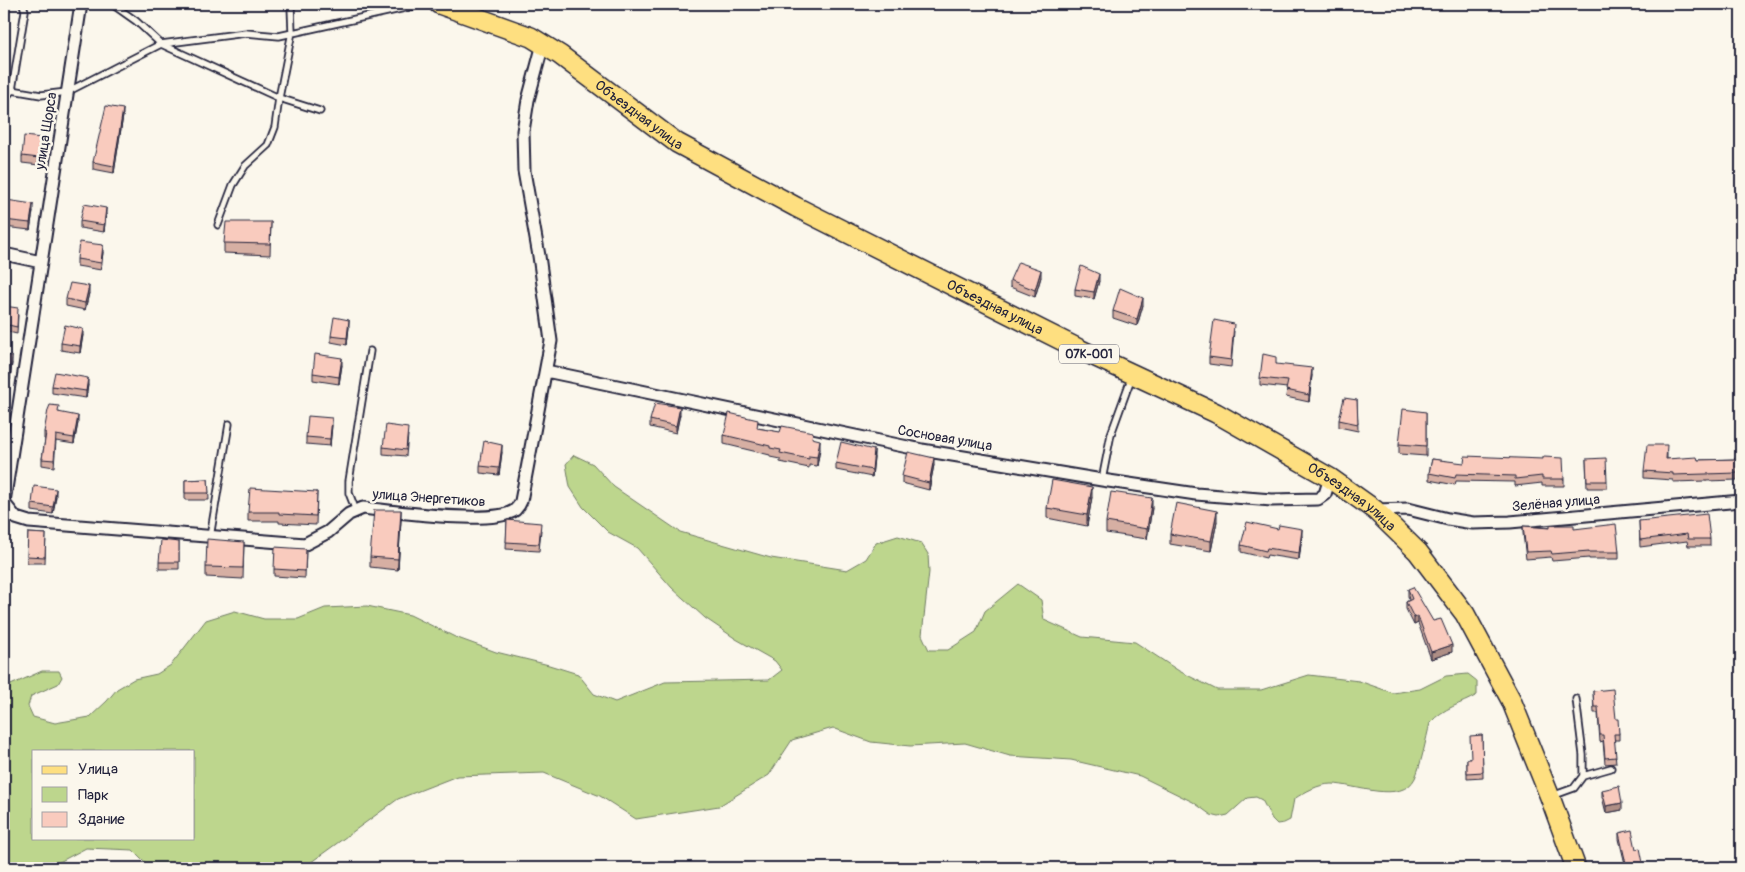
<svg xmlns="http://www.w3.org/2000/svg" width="1745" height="872" viewBox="0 0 1745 872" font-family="Pangolin,sans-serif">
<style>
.green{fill:#bdd68d;stroke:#707c64;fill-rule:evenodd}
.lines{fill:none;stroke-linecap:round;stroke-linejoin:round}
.lane-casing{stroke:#22223b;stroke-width:9}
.street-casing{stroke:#22223b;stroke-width:15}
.primary-casing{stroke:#22223b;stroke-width:22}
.lane{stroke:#fbf7ec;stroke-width:5.5}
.street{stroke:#fbf7ec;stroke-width:11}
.primary{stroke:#fedf80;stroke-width:19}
.wall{fill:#d6afa3;stroke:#22223b}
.shaded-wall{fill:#ae8e85;stroke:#22223b}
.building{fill:#f9cbbe;stroke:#22223b}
.labels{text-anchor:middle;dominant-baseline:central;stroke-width:5;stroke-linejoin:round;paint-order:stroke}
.shield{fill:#fbf7ec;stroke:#636270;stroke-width:1}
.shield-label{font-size:12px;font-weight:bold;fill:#22223b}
.street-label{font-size:14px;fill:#22223b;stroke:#fbf7ec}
</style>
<rect width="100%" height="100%" fill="#fbf7ec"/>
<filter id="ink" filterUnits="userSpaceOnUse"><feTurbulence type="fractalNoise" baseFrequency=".02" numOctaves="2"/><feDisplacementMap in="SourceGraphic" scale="10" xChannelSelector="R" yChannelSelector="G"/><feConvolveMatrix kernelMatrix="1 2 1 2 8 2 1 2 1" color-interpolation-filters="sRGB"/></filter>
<g filter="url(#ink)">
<path class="green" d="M574 455 593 464 614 487 680 532 771 558 847 570 866 559 876 543 898 536 921 543 928 554 929 572 922 635 929 650H948L976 632 985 611 1018 584 1041 600 1044 620 1082 637 1135 642 1179 671 1217 690H1261L1309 675 1359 681 1393 693 1420 689 1446 676 1468 674 1477 681V695C1460 705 1444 707 1430 723 1426 739 1421 765 1415 778 1402 805 1354 784 1332 784 1318 784 1305 792 1294 799L1290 820 1284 823 1277 824 1272 819 1262 800 1256 797 1247 798 1228 815 1219 817 1211 815 1193 802 1140 776 1071 760 1010 756 965 743 910 746 871 742 833 728 792 740 769 775 719 806 636 819 600 796 544 773 457 776 398 799 303 868H151L133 850 86 848 48 868H4V688L42 671H59L62 677 58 684 31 696 28 706 33 717 55 723 90 717 107 701 117 689 134 679 157 674 171 665 206 620 235 611 264 619H298L325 608 367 606 410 615 455 637 496 652 549 665 578 674 594 694 615 702 665 682 769 680 782 670 775 661 736 639 705 618 672 588 637 548 608 532 583 507 570 487 566 464ZM34 751H194V838H34Z"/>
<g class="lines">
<defs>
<path id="lane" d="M112 4 136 21 161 44 246 33 279 36 423 4
M12 90 41 95 67 92 161 44 279 98 320 111
M4 100 12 90 25 11 23 4
M218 225 233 185 245 166 268 145 275 127 279 98 292 32 291 7 289 4
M1102 480 1111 434 1132 376
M356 511 349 493V481L370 351
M210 537 229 424
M1576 699 1583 755V776
M1552 796 1574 788 1583 776 1611 768"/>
<path id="street" d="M4 254 41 262
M546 371 922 450 1102 480 1196 494 1272 500 1318 499 1325 494 1330 478
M4 502 81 4
M4 503 16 518 29 522 305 544 328 532 349 514 363 508C392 511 494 526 515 510 517 508 520 504 521 501L551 341 539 256 524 171 523 131 528 100 543 44
M1375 510 1408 509 1448 519 1473 523 1510 522 1741 501"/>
<g id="primary">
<path id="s1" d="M439 4 531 37 560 55 677 143 796 207 1081 350 1216 413 1330 478 1375 510 1418 552 1465 614 1511 700 1550 797 1576 868"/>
</g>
</defs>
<use href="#lane" class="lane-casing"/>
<use href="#street" class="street-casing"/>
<use href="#primary" class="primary-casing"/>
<use href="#lane" class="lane"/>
<use href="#street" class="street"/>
<use href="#primary" class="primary"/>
</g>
<path class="wall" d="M123 116 114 173 93 169V162Z
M41 145 39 165 22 163V156Z
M33 211 30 230 4 227V217Z
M106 214 104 232 80 228V221Z
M271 222 270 255 224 253V243Z
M103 252 101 270 77 266V259Z
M1041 277 1035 297 1010 287V280Z
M1099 281 1094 299 1075 296V289Z
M89 293 85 310 66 306V299Z
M1143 305 1137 326 1113 318V311Z
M4 306 18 315 17 334 4 331Z
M349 327 347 345 331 342V336Z
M1234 331 1231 367 1209 364V357Z
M83 335 80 353 61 350V343Z
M4 355 12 363 10 380H7Z
M1276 364 1312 375 1309 402 1286 397 1287 388 1260 385V378Z
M342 365 339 384 313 380V373Z
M88 385 86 398 52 393V386Z
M1357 400 1358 431 1339 427V420Z
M59 412 78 423 74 444 56 441 54 467 42 465V459L45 439H44V432Z
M1426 412V456L1399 454V444Z
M680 414 676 433 650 427V420Z
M332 425 330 446 306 444V437Z
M758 428 813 439 820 449 817 466 809 465V468L780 462V459L770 457V455L724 444V435Z
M408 435 406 456 383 454V447Z
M502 452 499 475 480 473V466Z
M1667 452V459L1698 460 1737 459V480L1673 482V480L1644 478V471Z
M874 457 872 477 836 470V463Z
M1432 459 1564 479V486H1542V483L1515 486V482L1456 481 1455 485 1429 480V473Z
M1586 459 1607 481V488H1587Z
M934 465 929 490 902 483V476Z
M208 479 209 500H185V480Z
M317 492 316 525 279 523V521H248V512Z
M56 496 53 514 32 511V504Z
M1092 497 1087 526 1047 518V508Z
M1152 508 1147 539 1106 533V522Z
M401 520 398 570 370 567V557Z
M507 520 541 530 539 551 506 549Z
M1217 521 1211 551 1170 544V534Z
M1639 521 1710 539V546H1688L1687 541 1640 547Z
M1523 526 1574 529 1619 552V559H1589V558L1552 561 1551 557 1526 559 1523 533Z
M28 533 46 534 45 563H27Z
M1302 536 1299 560 1267 555 1266 558 1241 552V545Z
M179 542V569H159V562Z
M244 542 243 579 206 577V567Z
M306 549 305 578 274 576V569Z
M1408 589 1452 652 1431 659 1418 623 1414 625 1406 609V602L1409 600 1408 596Z
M1593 691 1616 719 1619 734V740H1614L1616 763 1605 764 1603 741 1600 742 1598 713H1594Z
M1482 735 1483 778 1467 779V759H1471Z
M1602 790 1622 810 1606 813 1602 797Z
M1619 833 1636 849 1644 868H1626L1619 839Z"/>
<path class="shaded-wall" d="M123 109V116L114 173V166Z
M33 204V211L30 230V223Z
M106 208V214L104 232V225Z
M103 245V252L101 270V263Z
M1041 270V277L1035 297V290Z
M1099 274V281L1094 299V292Z
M89 286V293L85 310V303Z
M1143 298V305L1137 326V319Z
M349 320V327L347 345V338Z
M83 329V335L80 353V346Z
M12 356V363L10 380V373Z
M342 358V365L339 384V377Z
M1312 368V375L1309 402V395Z
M7 373V380L4 397V390Z
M88 378V385L86 398V391Z
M680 407V414L676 433V426Z
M78 416V423L74 444V438Z
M332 418V425L330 446V439Z
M820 440V449L817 466V457Z
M502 445V452L499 475V468Z
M874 450V457L872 477V470Z
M934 458V465L929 490V483Z
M1092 487V497L1087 526V515Z
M56 489V496L53 514V507Z
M1152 498V508L1147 539V529Z
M401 510V520L398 570V559Z
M1217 511V521L1211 551V541Z
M1302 529V536L1299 560V553Z
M1418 616V623L1414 625V618Z
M1452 645V652L1431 659V652Z
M1622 803V810L1606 813V806Z"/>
<path class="building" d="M106 106 123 109 114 166 93 162Z
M24 136 41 138 39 158 22 156Z
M6 200 33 204 30 223 4 220Z
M84 204 106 208 104 225 80 221Z
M226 222H271L270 244 224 243Z
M79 242 103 245 101 263 77 259Z
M1018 262 1041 270 1035 290 1010 280Z
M1081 266 1099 274 1094 292 1075 289Z
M70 283 89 286 85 303 66 299Z
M1120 288 1143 298 1137 319 1113 311Z
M4 306 18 308 17 327 4 324Z
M334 317 349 320 347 338 331 336Z
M1214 320 1234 324 1231 360 1209 357Z
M65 325 83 329 80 346 61 343Z
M315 354 342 358 339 377 313 373Z
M1263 354 1276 357V364L1312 368 1309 395 1286 390 1288 381 1260 378Z
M4 355 12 356 10 373H7L4 390Z
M55 372 88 378 86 391 52 386Z
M1344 398 1357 400 1358 424 1339 420Z
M655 403 680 407 676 426 650 420Z
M50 405 59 406 58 412 78 416 74 438 56 435 54 460 42 459 46 433 44 432 48 410Z
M1403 409 1426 412V446L1399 444Z
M729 413 758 420 757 428 780 432 782 426 813 432 812 438 820 440 817 457 809 456V459L780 453 781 450 770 448V446L724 435Z
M308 416 332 418 330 439 306 437Z
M386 425 408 428 406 450 383 447Z
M484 441 502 445 499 468 480 466Z
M841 442 874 450 872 470 836 463Z
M1647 445H1667L1666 459 1697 457 1698 460 1737 459V473L1673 475V473L1644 471Z
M908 452 934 458 929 483 902 476Z
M1465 456 1543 459V457L1563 458 1564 479H1542V476L1515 479V476L1456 474 1455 478 1429 473 1432 459 1464 463Z
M1606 458 1607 481H1587L1586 459Z
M208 479 209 493H185V480Z
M1052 480 1092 487 1087 515 1047 508Z
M34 486 56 489 53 507 32 504Z
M250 488 317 492 316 516 279 514V512H248Z
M1111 492 1152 498 1147 529 1106 522Z
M1176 503 1217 511 1211 541 1170 534Z
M374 510H401L398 559 370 557Z
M1707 514 1710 539H1688L1687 534 1640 540 1639 521Z
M507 520 541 523 539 544 506 542Z
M1247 522 1278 529 1279 525 1302 529 1299 553 1267 548 1266 551 1241 545Z
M1616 524 1619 552H1589V551L1552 554 1551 551 1526 552 1523 526 1550 528V525H1574V529Z
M28 533 46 534 45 557 27 556Z
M207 539 244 542 243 568 206 567Z
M161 540 179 542V562H159Z
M275 547 306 549 305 571 274 569Z
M1413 587 1433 621 1441 619 1452 645 1431 652 1418 616 1414 618 1406 602 1412 599 1408 589Z
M1613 689 1616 719H1618L1619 734H1614L1616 757 1605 758 1603 735H1600L1598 707H1594L1593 691Z
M1482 735 1483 772 1467 773V759H1471L1470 736Z
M1619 786 1622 803 1606 806 1602 790Z
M1632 830 1636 849 1640 848 1644 868H1627L1619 833Z"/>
</g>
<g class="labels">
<rect class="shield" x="1059" y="344.5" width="60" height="19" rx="4"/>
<g class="shield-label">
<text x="1089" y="354">07К-001</text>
</g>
<g class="street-label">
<text stroke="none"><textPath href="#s1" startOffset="231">Объездная улица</textPath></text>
<text transform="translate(46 131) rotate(-81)">улица Щорса</text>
<text stroke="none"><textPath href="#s1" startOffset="636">Объездная улица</textPath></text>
<text transform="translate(945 438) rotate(10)">Сосновая улица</text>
<text transform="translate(429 498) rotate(4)">улица Энергетиков</text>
<text stroke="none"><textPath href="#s1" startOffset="1041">Объездная улица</textPath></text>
<text transform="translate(1556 503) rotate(-5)">Зелёная улица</text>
</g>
</g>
<rect width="1745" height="872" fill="none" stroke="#fbf7ec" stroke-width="20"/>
<rect x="10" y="10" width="1725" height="852" fill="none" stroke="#22223b" stroke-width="2" filter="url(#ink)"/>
<rect x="32" y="750" width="162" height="90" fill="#fbf7ec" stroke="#a4a2a5"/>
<rect x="42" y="766" width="25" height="8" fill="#fedf80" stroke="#a4a2a5"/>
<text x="78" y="774" font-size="15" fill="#22223b">Улица</text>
<rect x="42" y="787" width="25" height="15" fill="#bdd68d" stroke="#a4a2a5"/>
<text x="78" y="800" font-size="15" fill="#22223b">Парк</text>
<rect x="42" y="812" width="25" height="15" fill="#f9cbbe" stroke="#a4a2a5"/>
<text x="78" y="824" font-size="15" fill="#22223b">Здание</text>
</svg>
